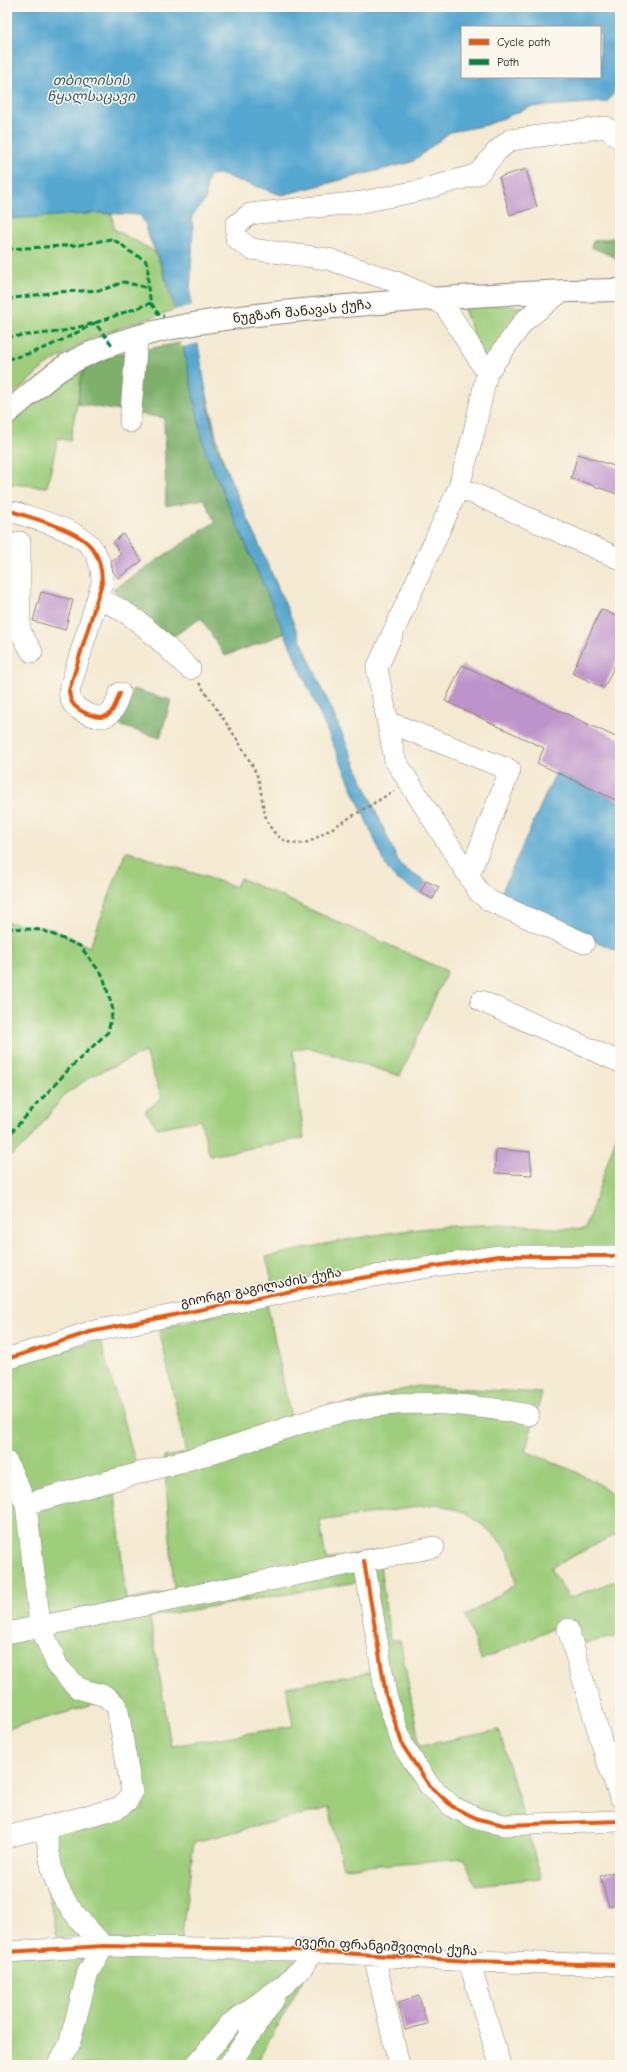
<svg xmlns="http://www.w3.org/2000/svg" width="627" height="2072" viewBox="0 0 627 2072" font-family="'Comic Neue','Noto Sans Georgian',sans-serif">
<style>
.green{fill:#9ecd7c;stroke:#5d744c;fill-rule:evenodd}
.forest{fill:#7eb06c;stroke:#4d6644}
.water{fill:#56a7d0;stroke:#396276;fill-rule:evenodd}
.pier{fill:#f4e9d1}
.building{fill:#bd93cb}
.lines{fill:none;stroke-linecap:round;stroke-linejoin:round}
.minor-casing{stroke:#888276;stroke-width:22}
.major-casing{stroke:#888276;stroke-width:24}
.path{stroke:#888276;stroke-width:2.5;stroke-dasharray:3 3;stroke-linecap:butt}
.minor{stroke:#fff;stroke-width:21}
.major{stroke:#fff;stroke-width:22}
.quiet{stroke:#00873e;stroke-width:3;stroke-dasharray:6 3;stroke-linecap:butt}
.cycleway-casing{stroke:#fbf7ec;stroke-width:6}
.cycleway{stroke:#e8590c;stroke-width:4}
.labels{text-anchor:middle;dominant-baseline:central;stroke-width:3;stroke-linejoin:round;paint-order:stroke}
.street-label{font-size:13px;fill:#1c1c1c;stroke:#fbf7ec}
.water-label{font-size:14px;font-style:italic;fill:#365b6d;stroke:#fbf7ec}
</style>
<rect width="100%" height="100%" fill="#fbf7ec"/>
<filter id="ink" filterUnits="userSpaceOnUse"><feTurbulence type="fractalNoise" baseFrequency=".025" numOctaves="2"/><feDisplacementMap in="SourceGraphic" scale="8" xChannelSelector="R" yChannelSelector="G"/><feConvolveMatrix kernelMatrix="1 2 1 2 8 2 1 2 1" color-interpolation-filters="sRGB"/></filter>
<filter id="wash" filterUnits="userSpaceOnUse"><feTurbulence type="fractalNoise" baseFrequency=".012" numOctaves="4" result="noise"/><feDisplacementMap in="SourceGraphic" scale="16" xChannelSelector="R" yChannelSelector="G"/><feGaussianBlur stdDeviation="0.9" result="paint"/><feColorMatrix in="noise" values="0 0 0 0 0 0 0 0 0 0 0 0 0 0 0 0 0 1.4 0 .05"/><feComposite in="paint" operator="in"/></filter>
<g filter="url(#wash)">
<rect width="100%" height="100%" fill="#f4e9d1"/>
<path class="green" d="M7 196 112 214 114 229 154 251 160 263 174 310 94 337 45 366 7 400Z
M462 304 529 307 485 364Z
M87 365 83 371 70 441 58 438 47 487 11 484 7 473V423L57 382Z
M126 851 236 887 240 878 447 971 400 1076 308 1047 293 1050 304 1138 210 1156 200 1120 157 1128 145 1111 162 1098 145 1052 92 1076 65 1094 28 1142 7 1159V922L52 929 90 947Z
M618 1131 620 1132V1251L274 1289 266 1257C335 1241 405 1227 476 1225 512 1224 549 1228 585 1230Z
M267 1303 291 1418 417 1386 542 1393 525 1451C547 1460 611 1482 620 1504 623 1511 620 1524 620 1532L550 1568 569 1598 620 1579V1636L569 1646 561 1625 481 1660 465 1616 516 1584 508 1551 493 1534 467 1513 437 1504 320 1521 326 1560 378 1550 390 1639 400 1640 420 1746 499 1730 541 1878 475 1885 464 1858 343 1868 329 1808 194 1842 181 1943 57 1937 37 1837 143 1810 122 1697 7 1729V1366L100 1340 140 1478 114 1482 126 1600 174 1591 164 1457 186 1453 159 1328ZM358 1582 373 1672 286 1687 293 1726 171 1746 150 1617Z
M7 1953 314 1959 256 2065H7Z"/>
<path class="forest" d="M620 237V266L614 257 591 247 593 241Z
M195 340 218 444 227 472 295 630 225 656 201 618 166 641 113 589 215 522 204 499 166 506 164 418 78 404C81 382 77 370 99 358Z
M133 689 171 700 160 738 118 725Z"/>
<path class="water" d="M7 7H620V85L607 102 530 107 487 125 450 132 412 162 282 195 219 174 210 175 206 185V199L192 216 193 228 190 298 215 444 397 859 402 867 426 882 420 893 395 878 387 868 205 451 175 307 162 266 146 231V225L140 215 103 213 7 219ZM462 27H600V77H462Z
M556 772 620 802V952L499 898Z"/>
<path class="pier" d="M193 306 199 343 181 347 174 310Z"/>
<g id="blocks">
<path class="building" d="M526 169 537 207 510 215 499 177Z
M578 454 620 468V495L571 478Z
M123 534 142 561 118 578 113 572 111 561 121 554 113 542Z
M41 592 73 600 65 630 33 621Z
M601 609 620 618V654L604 688 572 673Z
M462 665 620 739V802L537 763 544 748 445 701Z
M426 881 439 887 433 899 420 893Z
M496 1149 530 1152 532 1175 495 1173Z
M620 1870V1903L609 1907 600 1876Z
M419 1996 427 2024 405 2030 398 2002Z"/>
</g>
</g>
<g filter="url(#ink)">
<use href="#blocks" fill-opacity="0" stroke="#888276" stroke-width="1"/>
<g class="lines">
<defs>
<path id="minor" d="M562 291 524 321 487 373 474 432 459 487 377 668 395 760 479 892 490 901 584 943
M487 373 445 306 432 298 399 283 328 259 251 249 236 238V225L250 214 362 202 418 191 478 174 497 151 510 140 606 127 620 139
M130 422 137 338
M459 487 620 559
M14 512C35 519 79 530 92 548 100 558 102 571 102 583L69 691C70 696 70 701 74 705 80 712 100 721 108 715 115 711 117 699 120 693
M20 542V631L32 652
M97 599C134 610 162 644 190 669
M388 722 510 770 469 875
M481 1001 620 1062
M7 1359 90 1332 331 1283 498 1256H620
M7 1462 26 1504 40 1625 58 1667 78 1688 105 1696 117 1706 132 1793 127 1801 118 1808 7 1837
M26 1504C84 1487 143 1473 201 1456 253 1441 304 1419 357 1409 413 1398 473 1404 529 1415
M364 1561 386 1695 403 1746 429 1785 453 1807 478 1819 504 1825 620 1821
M568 1629 605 1754
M7 1633 434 1547
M620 1752 605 1754 620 1797
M46 1826C47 1842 51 1873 58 1887 68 1910 87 1928 104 1946L88 1972 69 2045 58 2065
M7 1952 104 1946 294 1950 469 1961 620 1965
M374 1955 399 2065
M469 1961 500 2065
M196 2065 230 2024 284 1985 305 1965 312 1951
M229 2065 274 1999"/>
<path id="major" d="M7 413C25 399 48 376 67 365 139 323 253 315 335 307 430 298 525 291 620 290"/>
</defs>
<use href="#minor" class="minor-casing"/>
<use href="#major" class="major-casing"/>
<path class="path" d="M199 683C218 712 241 742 256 773 264 792 260 814 273 831 284 844 296 846 311 841L394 791"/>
<use href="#minor" class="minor"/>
<use href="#major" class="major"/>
<path class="quiet" d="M7 249 79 245 111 239 121 244 129 251 145 260 148 266V288L151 303 160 316H164
M7 299 57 292 102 290 124 282 148 288
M7 337 59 332 95 323 151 303
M7 359C39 353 67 338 95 323L112 345
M7 928 42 930 80 946 103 976 113 1010 108 1032 70 1068 7 1137"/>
<defs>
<path id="cycleway" d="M14 512C35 519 79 530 92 548 100 558 102 571 102 583L69 691C70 696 70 701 74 705 80 712 100 721 108 715 115 711 117 699 120 693
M7 1359 90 1332 331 1283 498 1256H620
M364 1561 386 1695 403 1746 429 1785 453 1807 478 1819 504 1825 620 1821
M7 1952 104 1946 294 1950 469 1961 620 1965"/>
</defs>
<use href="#cycleway" class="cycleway-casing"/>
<use href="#cycleway" class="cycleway"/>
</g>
</g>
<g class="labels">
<g class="street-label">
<text transform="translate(302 311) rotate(-6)">ნუგზარ შანავას ქუჩა</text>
<text transform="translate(261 1287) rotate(-11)">გიორგი გაგილაძის ქუჩა</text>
<text transform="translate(386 1946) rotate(3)">ივერი ფრანგიშვილის ქუჩა</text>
</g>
<g class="water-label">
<text x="91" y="80">თბილისის<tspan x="91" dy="16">წყალსაცავი</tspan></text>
</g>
</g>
<rect width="627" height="2072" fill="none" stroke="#fbf7ec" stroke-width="24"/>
<rect x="461" y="26" width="140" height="52" fill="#fbf7ec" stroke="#a29f99"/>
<rect x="469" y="39" width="20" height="6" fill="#e8590c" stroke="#a29f99"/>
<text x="497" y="46" font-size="12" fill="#1c1c1c">Cycle path</text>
<rect x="469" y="59" width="20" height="6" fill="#00873e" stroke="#a29f99"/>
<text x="497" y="66" font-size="12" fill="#1c1c1c">Path</text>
</svg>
